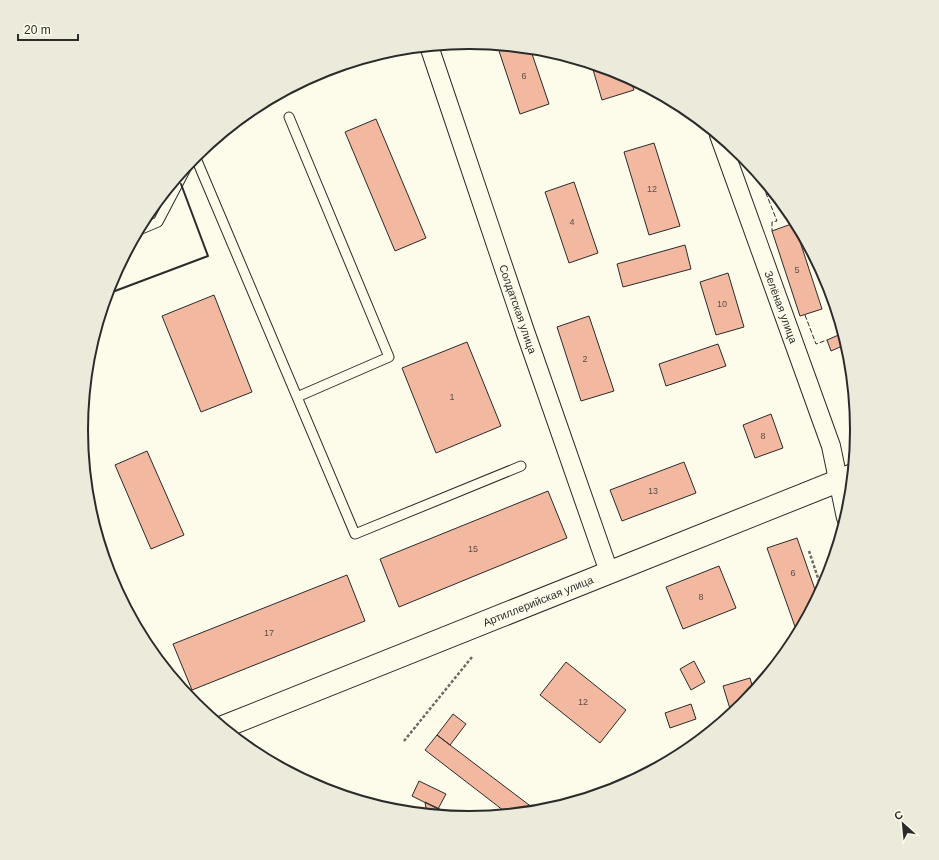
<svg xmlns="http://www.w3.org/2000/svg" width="939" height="860" viewBox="0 0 939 860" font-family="Helvetica,sans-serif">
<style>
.building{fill:#f2b8a0;stroke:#2b2b2b}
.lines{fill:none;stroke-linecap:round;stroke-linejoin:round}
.lane-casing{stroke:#2b2b2b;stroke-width:11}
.street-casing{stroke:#2b2b2b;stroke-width:20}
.secondary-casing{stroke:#2b2b2b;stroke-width:24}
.path{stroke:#6a6964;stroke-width:2.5;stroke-dasharray:3 2;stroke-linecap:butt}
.lane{stroke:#fdfbea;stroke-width:9}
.street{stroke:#fdfbea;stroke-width:18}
.secondary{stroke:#fdfbea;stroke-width:22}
.fence{stroke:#2b2b2b;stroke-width:1;stroke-dasharray:5 2;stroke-linecap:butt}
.wall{stroke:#2b2b2b;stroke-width:2}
.labels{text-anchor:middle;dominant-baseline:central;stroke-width:3;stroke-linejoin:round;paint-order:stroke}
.number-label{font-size:9px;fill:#5d4e48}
.street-label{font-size:11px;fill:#2b2b2b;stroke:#fdfbea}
.rim{fill:none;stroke:#2b2b2b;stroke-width:2}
</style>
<rect width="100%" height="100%" fill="#fdfbea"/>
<path class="building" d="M497 45 530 48 549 104 520 114Z
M591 63 618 72 630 78 634 90 602 100Z
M376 119 426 238 395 251 345 132Z
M654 143 680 226 649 235 624 152Z
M574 182 598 253 569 263 545 192Z
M794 223 822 309 800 316 772 231Z
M685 245 691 269 623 287 617 264Z
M728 273 744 327 716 335 700 282Z
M214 295 252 392 201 412 162 316Z
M589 316 614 391 581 401 557 327Z
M843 333 847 344 831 351 827 340Z
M467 342 501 426 436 453 402 368Z
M718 344 726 366 666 386 659 364Z
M854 398 856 416 850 400Z
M771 414 783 448 755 458 743 425Z
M147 451 184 535 151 549 115 465Z
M684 462 696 493 622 521 610 490Z
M548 491 567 538 399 607 380 559Z
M797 538 818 598 798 635 767 548Z
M719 566 736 608 683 629 666 587Z
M347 575 365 621 192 690 173 644Z
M694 661 705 682 691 690 680 669Z
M566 662 626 710 600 743 540 695Z
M750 678 754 692 744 705 737 710 731 712 723 686Z
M691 704 696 719 670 728 665 713Z
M453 714 466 724 450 745 437 735Z
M437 735 450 745 537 811 508 814 425 750Z
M649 767 654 769 647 773Z
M419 781 446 794 438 809 412 796Z
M425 802 450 814 451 816 427 814Z"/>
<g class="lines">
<defs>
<path id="lane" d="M289 117 389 357 297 397
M195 156 355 534 521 466
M139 230 158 222 190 161"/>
<path id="street" d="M429 46 525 331 609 572
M719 135 831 446 846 518"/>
<path id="secondary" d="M223 727 853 475"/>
</defs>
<use href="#lane" class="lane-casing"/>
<use href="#street" class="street-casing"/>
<use href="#secondary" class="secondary-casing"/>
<path class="path" d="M809 551 822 590
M404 741 472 657"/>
<use href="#lane" class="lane"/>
<use href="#street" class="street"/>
<use href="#secondary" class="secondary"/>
<path class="fence" d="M758 173 777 221 772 222V231
M805 315 816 344 827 340"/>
<path class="wall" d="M107 294 208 256 181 184"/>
</g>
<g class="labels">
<g class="number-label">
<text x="524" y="76">6</text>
<text x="652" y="189">12</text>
<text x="572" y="222">4</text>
<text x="797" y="270">5</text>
<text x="722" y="304">10</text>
<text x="585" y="359">2</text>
<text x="452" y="397">1</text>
<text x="763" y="436">8</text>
<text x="653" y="491">13</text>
<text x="473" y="549">15</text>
<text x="793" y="573">6</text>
<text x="701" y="597">8</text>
<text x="269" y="633">17</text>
<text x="583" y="702">12</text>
</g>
<g class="street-label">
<text transform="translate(781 307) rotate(70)">Зелёная улица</text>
<text transform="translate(518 309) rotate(71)">Солдатская улица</text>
<text transform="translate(538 601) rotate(-22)">Артиллерийская улица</text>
</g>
</g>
<path d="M0 0H939V860H0ZM88 430a381 381 0 1 1 762 0a381 381 0 1 1-762 0Z" fill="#eceadb" fill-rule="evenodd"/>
<path class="rim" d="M88 430a381 381 0 1 1 762 0a381 381 0 1 1-762 0Z"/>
<g transform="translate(903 824) rotate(333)" stroke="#fdfbea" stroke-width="3" paint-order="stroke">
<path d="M0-3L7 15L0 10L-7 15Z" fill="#2b2b2b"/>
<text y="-6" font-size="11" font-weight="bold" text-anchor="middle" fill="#2b2b2b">С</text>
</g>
<path d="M18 34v6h60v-6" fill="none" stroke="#2b2b2b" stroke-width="2"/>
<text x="24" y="34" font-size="12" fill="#2b2b2b" stroke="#fdfbea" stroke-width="3" paint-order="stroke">20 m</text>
</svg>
